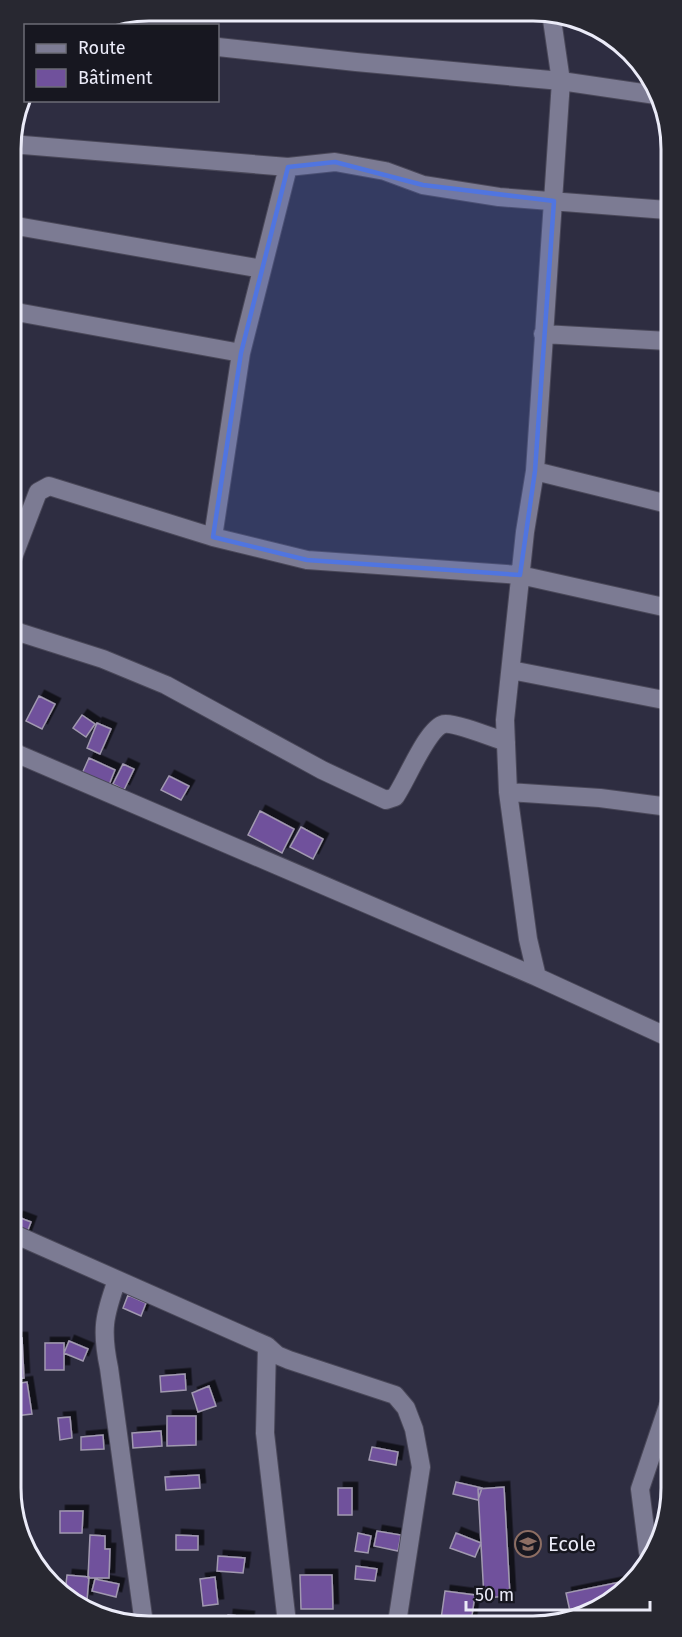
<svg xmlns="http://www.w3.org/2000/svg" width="682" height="1637" viewBox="0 0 682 1637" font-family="'Fira Sans',sans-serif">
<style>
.building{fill:#70519c;stroke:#a199b0;stroke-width:1.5;filter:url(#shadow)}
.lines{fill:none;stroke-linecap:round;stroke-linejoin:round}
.street-casing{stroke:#4a4859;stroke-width:20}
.street{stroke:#7c7b93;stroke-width:18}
.marked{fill:#5075e0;fill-opacity:0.2;stroke:#5075e0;stroke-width:4.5;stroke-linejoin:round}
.labels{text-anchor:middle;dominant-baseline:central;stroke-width:5;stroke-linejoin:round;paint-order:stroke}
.poi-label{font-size:20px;fill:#ebebf8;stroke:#171720;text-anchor:start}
.rim{fill:none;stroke:#ebebf8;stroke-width:3}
</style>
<defs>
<filter id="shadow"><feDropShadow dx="5.5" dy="-5.5" stdDeviation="0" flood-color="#0009"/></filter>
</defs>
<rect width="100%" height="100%" fill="#2e2d41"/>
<path class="building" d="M39 696 55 704 42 729 26 721Z
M82 715 95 724 86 737 73 728Z
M97 723 111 729 100 754 87 748Z
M89 758 115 770 107 790 80 778Z
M123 764 134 769 124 790 113 784Z
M169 776 189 786 181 800 161 790Z
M260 811 294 829 282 853 248 835Z
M301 827 323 839 313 859 290 847Z
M18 1217 31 1222 25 1238 14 1225Z
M128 1295 146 1303 141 1316 123 1308Z
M15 1338H22L24 1378 15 1379Z
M69 1341 88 1349 83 1361 64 1353Z
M45 1343H64V1370H45Z
M185 1374 186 1390 161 1392 160 1376Z
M27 1382 32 1414 15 1416V1384Z
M209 1386 216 1406 198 1412 192 1393Z
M167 1416H196V1445L167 1446Z
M70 1417 72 1438 60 1440 58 1418Z
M161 1431 162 1446 133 1448 132 1433Z
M103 1435 104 1449 81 1450V1437Z
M372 1447 398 1452 396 1465 369 1460Z
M669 1470 671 1471V1489L662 1484Z
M199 1475 200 1488 166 1490 165 1477Z
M456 1482 482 1488 478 1500 453 1494Z
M504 1487 510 1596 484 1598 478 1489Z
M338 1488H352V1515H338Z
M60 1511H83L82 1533H60Z
M377 1531 401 1535 398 1551 374 1546Z
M358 1533 371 1536 368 1553 355 1551Z
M456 1533 481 1543 475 1557 450 1548Z
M90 1535 105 1536V1549H110L109 1578H88Z
M176 1535 198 1536V1550H176Z
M218 1556 245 1558 243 1573 217 1571Z
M356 1566 377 1569 375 1581 355 1579Z
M67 1575 89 1577 87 1600 75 1599 65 1593Z
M300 1575H332L333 1609H301Z
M215 1577 218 1604 203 1606 200 1579Z
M95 1579 119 1584 116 1597 92 1591Z
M635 1579 581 1614 571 1616 566 1593Z
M445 1591 475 1595 471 1622 441 1619Z
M228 1615 249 1617 248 1623H227Z"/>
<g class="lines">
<defs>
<path id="street" d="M551 13 561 81 535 471 525 532 505 720 508 792 528 939 537 977 670 1038
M218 47 356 62 561 81 656 95
M11 144 288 167 335 162 385 171 423 185 499 197 667 210
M11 225 262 269
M11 311 241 353
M543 334 668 341
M535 471 668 504
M213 537 241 353 288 167
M12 560 38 492 49 486 213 537 307 560 520 575 668 608
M12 630 103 659 166 685 322 770 386 800 395 797C406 782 427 728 444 724 454 722 494 738 506 742
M511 670 669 701
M13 752 537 977
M508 792 600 798 669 807
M14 1234 267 1346 265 1433 287 1623
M117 1280C104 1316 101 1330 109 1368L144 1624
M267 1346 277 1355 289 1360 395 1395 406 1408 414 1429 421 1467 397 1623
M648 1552 640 1489 671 1397
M563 1622 576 1617"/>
</defs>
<use href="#street" class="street-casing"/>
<use href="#street" class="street"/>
</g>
<path class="marked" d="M335 162 423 185 554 201 535 471 520 575 307 560 213 537 241 353 288 167Z"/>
<defs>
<symbol id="school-ring" viewBox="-11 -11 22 22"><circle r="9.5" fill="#171720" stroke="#8d6e63" stroke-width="1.5"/><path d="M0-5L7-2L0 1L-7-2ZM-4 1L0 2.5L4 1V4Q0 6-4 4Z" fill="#8d6e63"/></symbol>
</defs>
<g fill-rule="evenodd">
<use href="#school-ring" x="513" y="1529" width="30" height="30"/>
</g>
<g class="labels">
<g class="poi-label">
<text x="548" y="1544">Ecole</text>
</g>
</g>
<path d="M0 0H682V1637H0ZM149 21H533A128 128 0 0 1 661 149V1488A128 128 0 0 1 533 1616H149A128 128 0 0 1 21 1488V149A128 128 0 0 1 149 21Z" fill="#282831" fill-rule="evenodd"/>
<path class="rim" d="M149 21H533A128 128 0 0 1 661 149V1488A128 128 0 0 1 533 1616H149A128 128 0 0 1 21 1488V149A128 128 0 0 1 149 21Z"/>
<rect x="24" y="24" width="195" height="78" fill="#171720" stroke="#6c6c76" stroke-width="1.5"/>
<rect x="36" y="44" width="30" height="9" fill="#7c7b93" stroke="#6c6c76" stroke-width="1.5"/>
<text x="78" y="54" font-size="18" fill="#ebebf8">Route</text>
<rect x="36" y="69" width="30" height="18" fill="#70519c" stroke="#6c6c76" stroke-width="1.5"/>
<text x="78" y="84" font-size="18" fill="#ebebf8">Bâtiment</text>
<path d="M466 1601v9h184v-9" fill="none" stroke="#ebebf8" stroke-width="3"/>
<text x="475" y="1601" font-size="18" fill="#ebebf8" stroke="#171720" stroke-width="4.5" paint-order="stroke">50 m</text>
</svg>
